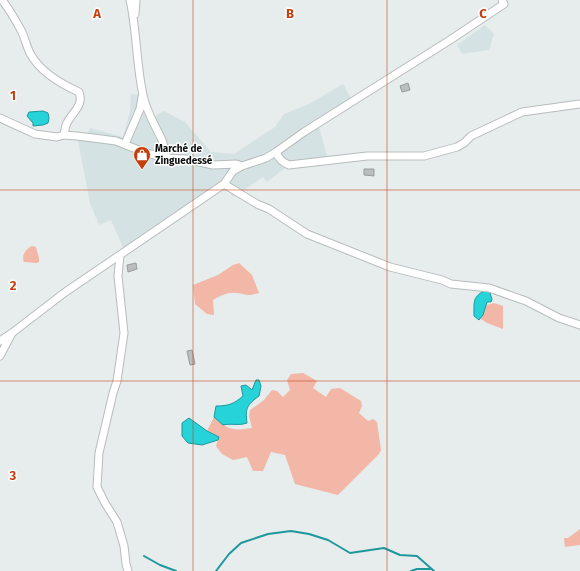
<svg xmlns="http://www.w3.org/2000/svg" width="580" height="571" viewBox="0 0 580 571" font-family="'Fira Sans',sans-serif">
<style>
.built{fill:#d4e2e3}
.green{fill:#f2b7a6}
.water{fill:#25d3d9;stroke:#1e989c}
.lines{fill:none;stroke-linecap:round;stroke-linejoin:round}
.stream{stroke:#1e989c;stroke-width:2}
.building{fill:#babebe;stroke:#979b9b}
.street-casing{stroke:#b8bcbc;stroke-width:9}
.street{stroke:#fff;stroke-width:7}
.grid{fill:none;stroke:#c63e0e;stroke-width:1;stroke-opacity:0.55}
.labels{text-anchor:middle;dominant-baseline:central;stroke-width:3;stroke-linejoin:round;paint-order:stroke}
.poi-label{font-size:10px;font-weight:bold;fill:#0c0d0d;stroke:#fff;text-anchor:start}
.grid-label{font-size:13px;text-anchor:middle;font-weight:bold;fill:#c63e0e;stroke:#fff;stroke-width:3;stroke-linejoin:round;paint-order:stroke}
</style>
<rect width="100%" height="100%" fill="#e7ecec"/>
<path class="built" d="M485 25 494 34 489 50 462 54 457 45Z
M343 84 353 102 318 123 328 160 289 165 267 182 263 177 233 197 224 184 125 252 111 220 99 225 90 203 77 136 86 137 90 128 123 137 130 111 131 94 143 95 151 118 164 111 185 122 211 152 234 154 275 127 284 114 309 104Z"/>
<path class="green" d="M32 246 36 247 39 258V262L37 263 24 262C21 255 26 249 32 246Z
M239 263 252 275 259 293C245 297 248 294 236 293 228 292 220 296 213 300L214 315 207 314 195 304 193 285 218 275 233 265Z
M494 303 503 306V329L487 323 481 319 486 305Z
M303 373 317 381 313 388 326 397 331 389 340 388 361 401 362 406 359 413 368 421 373 419 377 422 381 450 379 454 338 495 295 484 285 455 271 452 263 471H253L247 457 233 460 222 454 216 446 219 437 207 431 214 417C228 430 233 431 252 428L249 416 250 410 264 400 272 390 277 391 283 397 290 390 287 380 291 374Z
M580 529V545L565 547 564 538H568Z"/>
<path class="water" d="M43 111 48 113 49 118 48 123 43 125 33 126V123L27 116 29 112Z
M487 289 489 290 492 299 491 302H487L483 315 479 320 474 316C474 301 472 297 487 289Z
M256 380H259L261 386 259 396C247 405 245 408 247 423 239 426 231 423 223 425L214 417 216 406C228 406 234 404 243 396L241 386 246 385 252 390Z
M189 418 207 431 219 437 218 440 202 445 188 443 182 436V423Z"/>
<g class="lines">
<path class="stream" d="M144 556 160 565 176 571
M216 571 229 554 241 543 268 534 291 531 309 534 328 540 350 553 384 548 400 555 417 556 434 571
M411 571 417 569H432"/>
</g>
<path class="building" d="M408 83 410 90 402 92 400 86Z
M364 169H374V176L364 175Z
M136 263 137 269 128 272 127 265Z
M192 350 195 364 190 365 187 351Z"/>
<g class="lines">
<defs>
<path id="street" d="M2 0C10 10 16 21 22 32 25 39 27 48 31 55 41 72 61 84 79 92 84 106 73 111 67 123 65 126 65 131 64 135
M130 0C137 31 136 63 143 95 146 111 155 125 162 140 164 146 165 152 167 158
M135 14 136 0
M0 118 35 134 57 137 64 135 77 136 101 139 116 141 146 153 167 158 186 159 213 165 236 164 242 166
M125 144 140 109 142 97
M276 152C279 159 282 162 289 165L367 156H424L457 147 464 143 471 136 522 112 580 104
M224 184 257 204 269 209 307 234 390 267 442 280 451 284 489 288 526 301 559 318 580 325
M120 255 118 276 124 333 117 381 113 393 99 453 97 487 105 503 117 522 124 546 126 564 128 571
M0 341 12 333 64 293 224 184 233 171 242 166 266 158 276 152 304 132 450 40 504 4 502 0
M0 356 11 335"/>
</defs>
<use href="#street" class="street-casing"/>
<use href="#street" class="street"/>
</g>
<path class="grid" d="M193 0V571M387 0V571M0 190H580M0 381H580"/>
<defs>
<symbol id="shop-pin" viewBox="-11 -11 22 30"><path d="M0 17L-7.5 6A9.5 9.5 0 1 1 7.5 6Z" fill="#c63e0e" stroke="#fff"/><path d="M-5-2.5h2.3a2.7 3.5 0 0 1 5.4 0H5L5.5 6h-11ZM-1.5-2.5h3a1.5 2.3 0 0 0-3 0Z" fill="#fff"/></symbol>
</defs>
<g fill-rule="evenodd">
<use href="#shop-pin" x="132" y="145" width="20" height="27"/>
</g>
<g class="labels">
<g class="poi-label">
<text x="155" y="149">Marché de<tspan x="155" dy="12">Zinguedessé</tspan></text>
</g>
</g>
<g class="grid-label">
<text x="97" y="18">A</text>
<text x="290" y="18">B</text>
<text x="483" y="18">C</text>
<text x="13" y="100">1</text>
<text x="13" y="290">2</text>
<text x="13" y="480">3</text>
</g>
</svg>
